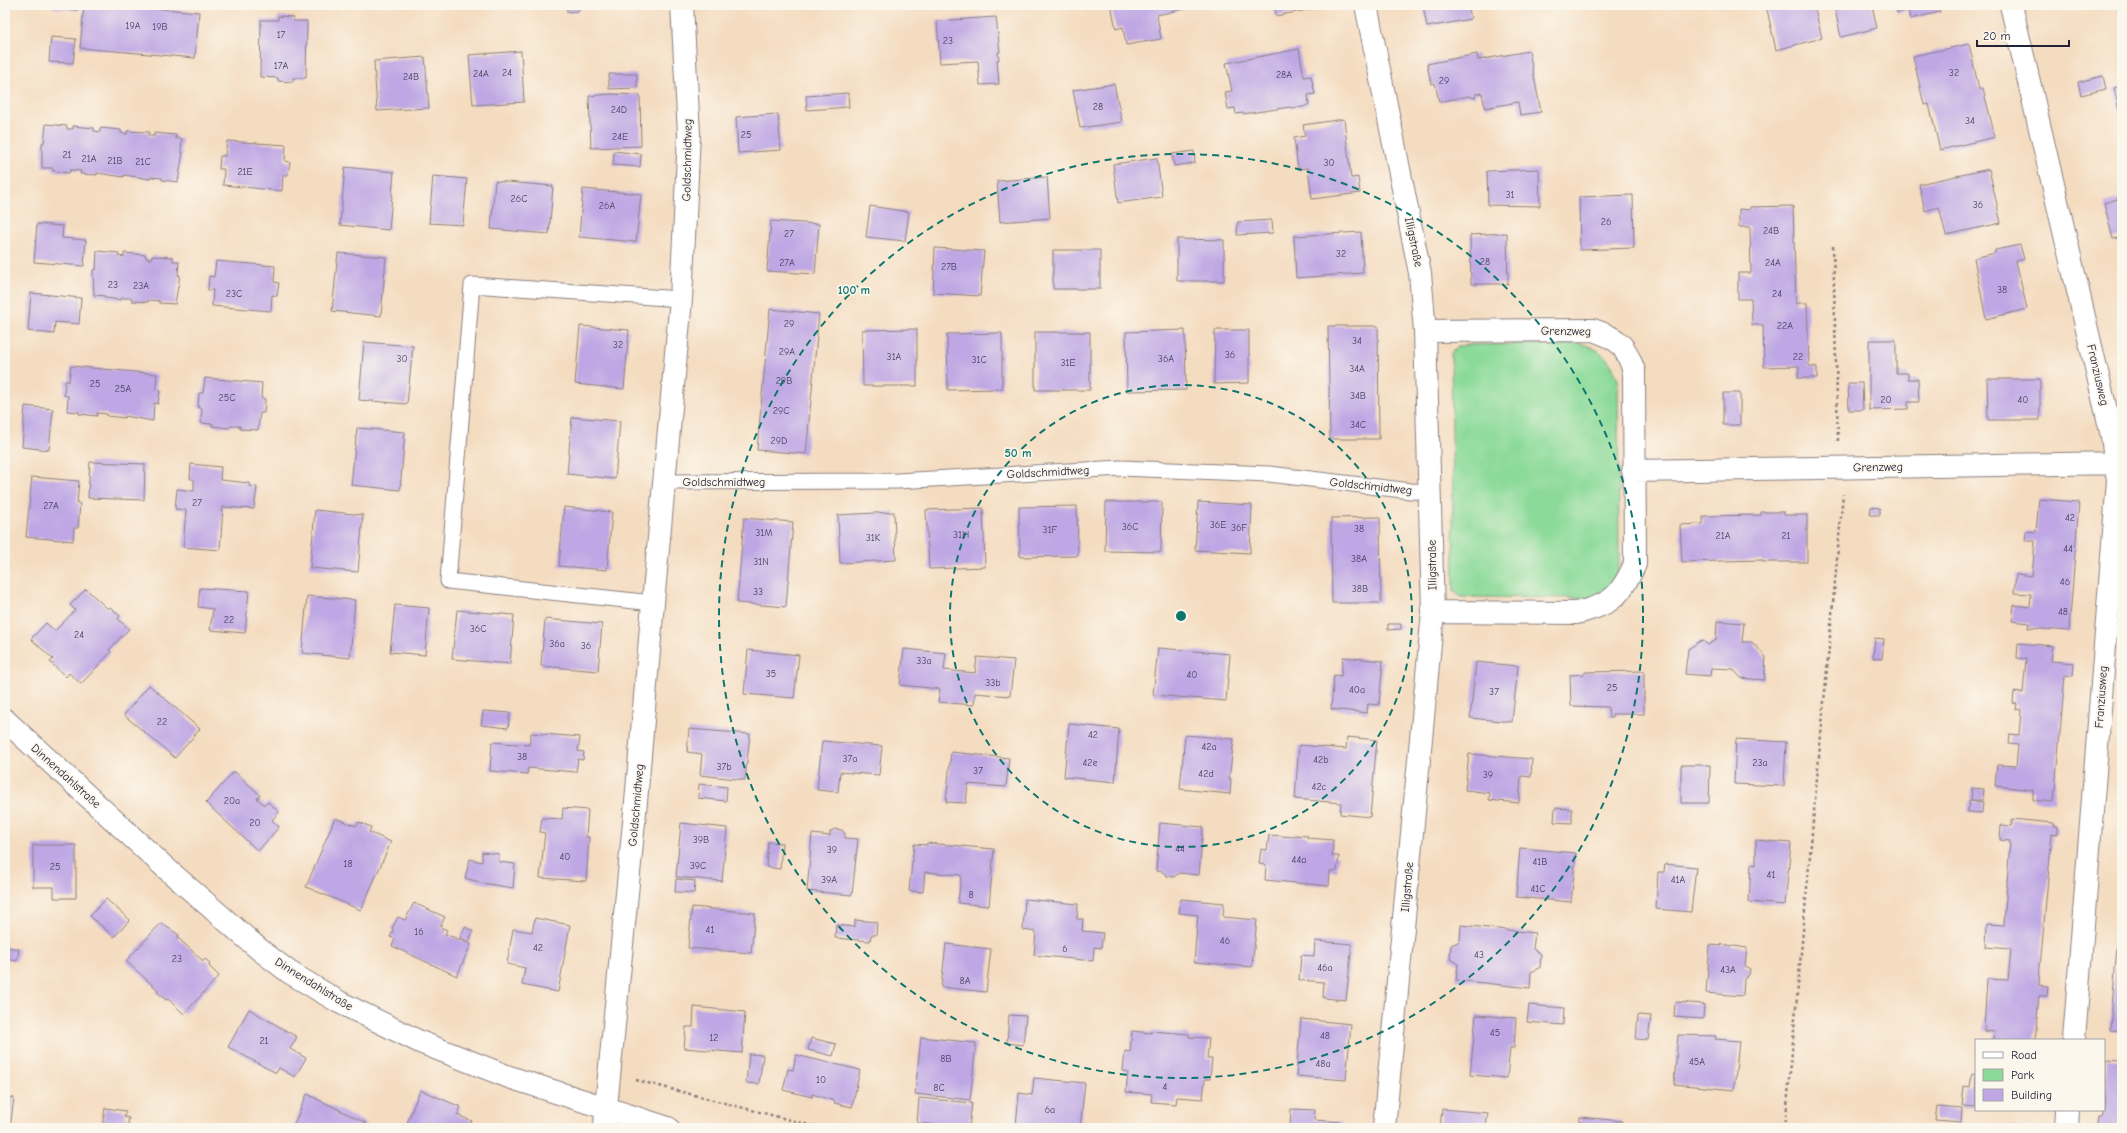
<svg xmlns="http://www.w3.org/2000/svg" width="2127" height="1133" viewBox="0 0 2127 1133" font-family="'Comic Neue',sans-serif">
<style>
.green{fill:#8bda99;stroke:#567e6a}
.building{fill:#bea7e4}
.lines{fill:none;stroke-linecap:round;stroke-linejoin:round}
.lane-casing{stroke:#8b7f7e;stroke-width:17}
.street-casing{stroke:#8b7f7e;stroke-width:24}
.path{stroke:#8b7f7e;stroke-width:2.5;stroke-dasharray:3 3;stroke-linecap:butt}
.lane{stroke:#fff;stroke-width:15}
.street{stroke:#fff;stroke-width:22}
.ring{fill:none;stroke:#0f766e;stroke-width:2;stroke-dasharray:7 5}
.labels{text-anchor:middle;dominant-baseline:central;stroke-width:3.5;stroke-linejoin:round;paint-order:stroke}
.number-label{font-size:10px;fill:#494365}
.street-label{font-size:12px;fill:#22223b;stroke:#fbf7ec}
.centre{fill:#0f766e;stroke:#fbf7ec;stroke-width:2}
.ring-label{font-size:12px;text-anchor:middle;font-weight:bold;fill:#0f766e;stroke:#fbf7ec;stroke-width:3.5;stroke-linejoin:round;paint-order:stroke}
</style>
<rect width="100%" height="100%" fill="#fbf7ec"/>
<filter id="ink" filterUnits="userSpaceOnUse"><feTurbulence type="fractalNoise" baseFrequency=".025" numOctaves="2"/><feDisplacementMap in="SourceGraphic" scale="8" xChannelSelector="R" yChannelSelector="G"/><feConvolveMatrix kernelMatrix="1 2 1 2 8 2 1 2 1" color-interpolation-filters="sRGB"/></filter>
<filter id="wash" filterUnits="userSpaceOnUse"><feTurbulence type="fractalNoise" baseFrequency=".012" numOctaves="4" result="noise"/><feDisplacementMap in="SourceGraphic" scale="16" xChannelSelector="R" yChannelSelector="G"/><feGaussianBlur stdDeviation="0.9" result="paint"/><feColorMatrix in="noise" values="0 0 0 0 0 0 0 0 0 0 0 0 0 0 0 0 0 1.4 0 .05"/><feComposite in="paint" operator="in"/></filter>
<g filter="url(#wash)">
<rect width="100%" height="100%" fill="#f4dcc0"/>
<path class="green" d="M1579 343C1600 348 1611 359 1618 380L1619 569C1614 587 1605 595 1586 598L1460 597 1454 591 1451 353 1457 347 1465 345Z"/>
<g id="blocks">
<path class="building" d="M54 5H78V10L53 8Z
M84 5H116L199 12 195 58 80 48Z
M539 5H579V11L567 12V7L539 8Z
M1111 5H1183L1184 9 1157 15 1161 39 1126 45 1123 27 1116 29Z
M1274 5H1322V7L1276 16Z
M1423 5H1468L1471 19 1427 27Z
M1766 5H1814L1822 38 1776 50Z
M1834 5H1872L1877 28 1841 37Z
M1895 5H1938L1940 12 1910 19 1908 10 1897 13Z
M2122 7V29H2121L2118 9 2117 8Z
M278 16 293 17V21H307L306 78H293V82L278 81V78L260 77 261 20H278Z
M996 17 1000 52H998L999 60H997L999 84 980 85 978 61 940 63 937 21Z
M51 37 76 39 73 63 49 62Z
M1969 44 1979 89 1983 88 1995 137 1940 150 1929 104 1924 105 1913 56Z
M1299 49 1304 77 1311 76 1315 94 1308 95 1309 104 1303 107 1291 108 1290 107 1243 114V113L1236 114 1235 108 1228 109 1225 92 1232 91 1226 63Z
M521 51 524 102 473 105 469 55Z
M1529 51 1541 112 1520 115 1518 102 1485 108 1482 93 1476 94 1475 98 1468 96 1439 102 1435 83 1431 84 1427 64 1477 54 1478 60Z
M425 57 429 108 377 111 374 61Z
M609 74H637V88L609 89Z
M2103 76 2106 89 2081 95 2078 82Z
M1114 84 1122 122 1080 128 1073 90Z
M2122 86V119H2121L2114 88Z
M848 93 849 107 807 110 806 96Z
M611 94 640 95 641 146 591 148 589 96Z
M778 114 781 150 738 153 736 117Z
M1344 119 1351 178 1358 177 1360 193 1312 199 1308 168 1298 169 1294 138 1305 136 1303 125Z
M46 124 67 126V129H73V126L94 128V131L100 132V128L121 130V133L127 134V131L149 132 148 136H154V133L176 135 175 138 182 139 181 152H183L178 182 162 180V178L151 177 150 179 124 175V177L97 173V175L80 174 81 171 70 170 69 173 53 171V168H42V143H44Z
M227 141 286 145 285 161 290 162 288 175H283L282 191 223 185 224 169H219L220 156H225Z
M614 151 641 154 640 167 613 165Z
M1194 151 1195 163 1174 166 1172 154Z
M1157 158 1162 197 1118 203 1113 164Z
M345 167 394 172 389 230 340 225Z
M1539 169 1540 206 1488 205 1487 171Z
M1989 169 2001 223 1946 235 1939 207 1925 211 1919 184Z
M433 176 467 179 463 225 429 223Z
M1047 177 1050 218 1000 222 997 181Z
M495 181 553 186 549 234 491 229Z
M583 189 641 194 636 242 579 237Z
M1633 195 1634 248 1580 250 1579 197Z
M2122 198V237L2113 239 2104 203Z
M870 206 909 212 905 241 866 237Z
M1793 206 1796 303H1807L1809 366 1817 367V378H1798L1799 366 1764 367 1763 325H1752L1751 299H1738V273H1751L1750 227H1739V209L1750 210V207Z
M1272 220 1273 233 1237 235 1238 222Z
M771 221 819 224 815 274 767 271Z
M37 224 63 226 62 238 86 240 84 266 34 262Z
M1361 232 1363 273 1296 278 1294 236Z
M1507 233 1508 284H1471L1470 235Z
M1177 239 1224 240V281H1177Z
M2020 245 2024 259 2016 261 2027 309 1986 319 1974 258 1995 253V250Z
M935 248 984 251 980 296 933 293Z
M1053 250H1100V289H1053Z
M97 251 119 253 118 256 124 257V253L146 255V258L151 259 152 256 173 257V261H179L178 275H180L175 304 159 303V301L149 300 148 302 132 301V298H121V300L105 298V296L94 295 93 270H96Z
M338 253 386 257 381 316 332 311Z
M216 261 275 266 274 282 279 283 277 296 272 295 271 311 212 306 213 290H208L209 276 214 277Z
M31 293 81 298 79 324 55 322 54 334 28 331Z
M770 309 819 314 806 454 757 450Z
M580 326 629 330 624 389 575 384Z
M1328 326H1378L1379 439H1330Z
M917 329V386H863L862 330Z
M1185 330 1186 390 1127 391 1126 332Z
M1215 330H1249V383L1214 384Z
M1035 332H1090V390H1035Z
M1002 333V389L948 390 947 334Z
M1869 340H1896V373H1908V379H1918L1919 402H1908V409L1869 410Z
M364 342 413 346 407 404 359 400Z
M71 366 157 374 156 389 160 390 158 404 154 403 153 421 125 416V418L107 416V414L97 413V416L79 414V412L67 411 68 396 64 395 65 381H69Z
M205 378 262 383 261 398 265 399 264 413H260L258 430 240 429V426H231L229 428 212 426 213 424 201 423 202 408H198L199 393H203Z
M1987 379H2040V420H1988Z
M1848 383H1862L1863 410H1849Z
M1723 393H1740V425H1723Z
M25 406 53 409 49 450 22 447Z
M572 417 620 421 615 479 567 474Z
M357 428 405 432 400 490 351 485Z
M90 462 145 464 144 500 88 498Z
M191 464 221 467 220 480 249 483V486L257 487 254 509 223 507 220 550 183 547 186 510 175 509 177 489 194 491V479H190Z
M32 477 79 481 77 503 80 504 78 528H74L73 541 26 537Z
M2039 499 2079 502 2069 631 2028 628 2029 623 2012 621 2014 605 2030 607 2031 594 2014 593 2016 574 2032 576 2035 541H2025L2026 531 2036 532Z
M1106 502H1162L1161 552 1105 551Z
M1198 502 1252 505 1250 553 1195 550Z
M1077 506 1078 556 1020 557 1019 507Z
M564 507 612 512 607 570 559 566Z
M1871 507 1880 508V515H1870Z
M983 508 985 567 929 569 926 510Z
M315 510 363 515 358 572 310 568Z
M894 512 896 560 840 563 838 515Z
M1761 512H1784V515H1807V562H1762V560L1682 562 1680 525 1703 524V516L1761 515Z
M1380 517 1381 603H1332L1331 518Z
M744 518 793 522 786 607 737 603Z
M200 588 249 591 245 633 210 630 213 609 198 607Z
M86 589 108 609 110 607 120 616 118 619 129 629 109 650 111 652 81 684 69 673 66 677 50 662 53 659 31 639 46 623 55 631 75 610 70 605Z
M307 596 355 600 350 658 302 653Z
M395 605 429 608 425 655 390 652Z
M457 610 514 615 510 664 452 659Z
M545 619 602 624 598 671 541 666Z
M1717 621 1744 623 1742 642H1752L1766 657 1764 680 1741 678 1733 669 1711 668 1710 676 1685 674 1688 649 1702 640 1708 645 1716 640Z
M1388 624H1401V629L1388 630Z
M1875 638 1884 639 1882 659 1873 658Z
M2018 643 2053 646 2051 661 2074 663 2073 676 2065 675 2054 802 2033 800V790L1995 786 1997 765 2016 766 2018 745 2009 744 2010 734 2019 735 2021 710 2016 709 2017 704 2013 703 2014 692 2023 693 2026 659 2017 658Z
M1158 648 1230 654 1226 701 1153 695Z
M904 649 946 653 944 670 975 673 977 657 1014 660 1010 696 975 693 974 705 938 702 940 689 900 685Z
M748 650 799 655 794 698 744 694Z
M1343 657 1383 661 1379 705 1368 704 1367 713 1331 709 1334 675 1341 676Z
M1476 662 1518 666 1512 722 1470 718Z
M1644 671V714H1612V718H1609L1608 707 1571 706 1570 675 1585 674V672Z
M149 685 200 729 175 758 124 715Z
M483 711 510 713 508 728 481 725Z
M1069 724 1119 729 1115 782 1064 777Z
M689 729 750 734 745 780 700 775 702 754 687 752Z
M531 733 580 737 578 751 584 752 583 760 578 759 576 772 528 768 527 774 490 771 492 742 529 745Z
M1185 735 1234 739 1229 779H1231L1230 794 1180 789Z
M1347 737 1377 740 1370 817 1340 814 1341 803 1295 799 1299 745 1346 749Z
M1736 739 1786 742 1784 786 1734 784Z
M822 741 882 746 879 775 840 772 838 792 817 790Z
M951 752 1009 758 1006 787 968 784 966 803 946 802Z
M1469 754 1532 759 1531 777 1521 776 1519 803 1489 800 1490 793 1465 790Z
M1681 765H1710L1709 803H1681Z
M234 771 260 795 257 799 265 805 268 802 279 812 272 820 279 827 258 851 206 803Z
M699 784 727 787 726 801 698 798Z
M1972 788 1984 789 1983 800H1971Z
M1969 801 1983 802 1982 813 1968 812Z
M563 808 588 810 586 837H589L586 881 540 878 545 833 540 832 542 818 562 819Z
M1555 808 1572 809V823L1554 822Z
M335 818 356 826 359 822 371 827 369 832 391 842 361 910 306 887Z
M2012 819 2053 823V826H2057V835L2052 834 2040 967 2039 985 2048 986 2047 996H2039L2035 1040H1994L1995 1032 1984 1031 1987 979 2008 980 2011 949 1986 947 1987 924 2004 925 2010 841 2000 840 2001 825 2012 826Z
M681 823 727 828 722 881 676 877Z
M1160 823 1203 827 1199 875 1179 873 1174 877 1167 876 1163 872 1156 871Z
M834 829 842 830 845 834V838L858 839 852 895 807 891 812 834 830 836V832Z
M1269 835 1295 837V835L1308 836 1307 838 1333 840 1332 856H1339L1337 871H1330L1329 886 1265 880 1266 865 1259 864 1261 849 1267 850Z
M1756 840 1791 843 1785 905 1749 902 1751 864 1756 865Z
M768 842 782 843 780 869 766 867Z
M927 843 994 849 989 906 958 903 961 875 925 872 923 892 909 891 914 844 926 845Z
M33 845H76V898H54V887H33Z
M1520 848 1576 853 1571 902 1516 897Z
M482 852 499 854V862L515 864 513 888 482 883 465 878 470 859 482 862Z
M1665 864 1696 867 1691 912 1656 909 1658 872H1664Z
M676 879 695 881 694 893 675 892Z
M2121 897H2122V1031L2110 1030Z
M106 899 130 920 114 937 90 916Z
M1025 899 1078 904 1077 919H1083L1082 931 1103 933 1101 948 1094 947 1093 961 1034 955 1036 932 1023 930Z
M1181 899 1224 903 1223 917 1257 920 1252 967 1194 962 1198 915 1179 913Z
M414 903 445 917 440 927 447 930 445 934 471 944 457 976 392 946 395 939 390 937 393 931 392 928 398 917 405 920Z
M692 907 755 913 751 953 688 948Z
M535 918 570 925 558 992 522 985 525 968 507 964 513 929 532 932Z
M855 920 877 922 876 935H871L870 941 835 938 836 925 855 927Z
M161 923 179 935 178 938 203 961 205 959 210 963 209 966 219 976 184 1014 168 999 166 1000 157 992 158 990 126 961Z
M1461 925 1535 933 1533 949 1541 954 1540 968 1531 972 1530 988 1456 980 1458 964 1450 959 1451 945 1460 941Z
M465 927 473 931 469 942 460 938Z
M1315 941 1352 944 1346 1000 1323 998 1324 982 1299 980 1301 955 1314 956Z
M946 944 991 949 986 992 941 987Z
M1721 944 1747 948 1745 966 1750 969 1749 975 1744 979 1743 996 1706 993 1710 945 1722 946Z
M5 947 19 949 17 961 5 959Z
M1675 1002 1704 1004 1703 1019 1674 1017Z
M1529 1005 1564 1008 1563 1025 1527 1022Z
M694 1007 745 1012 742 1053 684 1048 686 1027H693Z
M249 1009 297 1037 290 1049 306 1058 295 1077 279 1068 276 1073 228 1047Z
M1009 1015 1026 1016 1023 1045 1007 1043Z
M1476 1015 1516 1018 1514 1048H1510L1507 1078 1470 1075Z
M1638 1015 1651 1016 1648 1040 1636 1039Z
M1301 1019 1351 1024 1346 1080 1296 1076Z
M1132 1031 1151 1033V1031L1189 1034V1037L1209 1038 1207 1059H1212L1210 1079H1205L1203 1099 1177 1097 1176 1104 1151 1102 1152 1094 1126 1092 1128 1072 1123 1071 1125 1051 1130 1052Z
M1678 1035 1716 1036 1715 1039 1739 1041 1734 1090 1674 1084Z
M921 1037 976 1043 970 1100 915 1094Z
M811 1038 836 1044 833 1056 808 1050Z
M749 1054 763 1055 759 1084 746 1083Z
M796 1055 860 1070 852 1107 834 1103 835 1101 812 1094V1097L783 1090 788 1069 793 1070Z
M2107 1060 2122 1061V1128H2101V1126H2098L2099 1117H2102L2104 1110Z
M1972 1074 1976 1075V1107L1962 1106 1964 1086 1970 1087Z
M1034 1078 1085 1083 1080 1128H1029L1016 1126 1019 1093 1032 1095Z
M420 1090 461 1107 457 1115 472 1121 469 1128H420L407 1123Z
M307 1094 366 1123 364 1128 293 1127Z
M5 1097 14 1098 10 1128H5Z
M919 1098 972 1103 969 1128 917 1123Z
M1937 1107 1962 1109 1961 1122 1935 1120Z
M105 1108 126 1111 124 1117 129 1118 127 1128H102Z
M1291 1109 1315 1110 1314 1120 1342 1122V1128H1290Z
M1442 1109 1488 1113 1486 1128H1440Z
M1580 1117 1622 1121 1621 1128H1574L1580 1124Z
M1993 1125 2022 1127V1128H1992Z"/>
</g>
</g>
<g filter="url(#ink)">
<use href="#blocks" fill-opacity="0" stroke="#8b7f7e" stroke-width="1"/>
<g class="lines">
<defs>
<path id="lane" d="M664 482 897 481 1121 468 1269 474 1411 491 1430 492
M653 603 448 581 472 285 681 299"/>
<path id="street" d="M1366 5 1420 273 1425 331 1433 612 1384 1128
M2011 5 2112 436 2118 480 2074 1040
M1425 331 1593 330C1620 339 1625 345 1634 371L1635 564C1620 597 1611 605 1576 613L1433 612
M1633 471 2122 463
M5 720 169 871 260 950 289 972 339 1002 420 1042 509 1077 668 1128
M605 1128 606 1107 636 802 653 603 681 299 689 134 682 5
M2067 1128 2068 1110"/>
</defs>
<use href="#lane" class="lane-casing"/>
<use href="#street" class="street-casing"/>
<path class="path" d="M1833 246 1838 441
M636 1080 821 1128
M1785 1128 1843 494"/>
<use href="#lane" class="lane"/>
<use href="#street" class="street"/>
</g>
</g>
<g class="ring">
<circle cx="1181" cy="616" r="231"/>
<circle cx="1181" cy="616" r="462"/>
</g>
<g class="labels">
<g class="number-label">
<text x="133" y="26">19A</text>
<text x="160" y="27">19B</text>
<text x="281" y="35">17</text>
<text x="948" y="41">23</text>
<text x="281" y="66">17A</text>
<text x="507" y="73">24</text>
<text x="1954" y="73">32</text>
<text x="481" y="74">24A</text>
<text x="1284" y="75">28A</text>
<text x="411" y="77">24B</text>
<text x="1444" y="81">29</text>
<text x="1098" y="107">28</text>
<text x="619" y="110">24D</text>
<text x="1970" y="121">34</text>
<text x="746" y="135">25</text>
<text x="620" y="137">24E</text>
<text x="67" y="155">21</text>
<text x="89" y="159">21A</text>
<text x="115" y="161">21B</text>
<text x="143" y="162">21C</text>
<text x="1329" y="163">30</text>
<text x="245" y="172">21E</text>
<text x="1510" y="195">31</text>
<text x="519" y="199">26C</text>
<text x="1978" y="205">36</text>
<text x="607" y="206">26A</text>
<text x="1606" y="222">26</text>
<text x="1771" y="231">24B</text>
<text x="789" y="234">27</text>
<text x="1341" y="254">32</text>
<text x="1485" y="262">28</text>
<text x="787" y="263">27A</text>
<text x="1773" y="263">24A</text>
<text x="949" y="267">27B</text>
<text x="113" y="285">23</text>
<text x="141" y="286">23A</text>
<text x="2002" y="290">38</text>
<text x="234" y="294">23C</text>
<text x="1777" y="294">24</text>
<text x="789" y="324">29</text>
<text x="1785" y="326">22A</text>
<text x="1357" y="341">34</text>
<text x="618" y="345">32</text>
<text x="787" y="352">29A</text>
<text x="1230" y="355">36</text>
<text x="894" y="357">31A</text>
<text x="1798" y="357">22</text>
<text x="402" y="359">30</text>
<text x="1166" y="359">36A</text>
<text x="979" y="360">31C</text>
<text x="1068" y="363">31E</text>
<text x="1357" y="369">34A</text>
<text x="784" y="381">29B</text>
<text x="95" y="384">25</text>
<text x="123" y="389">25A</text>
<text x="1358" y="396">34B</text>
<text x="227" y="398">25C</text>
<text x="1886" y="400">20</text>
<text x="2023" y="400">40</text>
<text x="781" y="411">29C</text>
<text x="1358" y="425">34C</text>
<text x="779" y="441">29D</text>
<text x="197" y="503">27</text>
<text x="51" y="506">27A</text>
<text x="2070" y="518">42</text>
<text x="1218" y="525">36E</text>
<text x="1130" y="527">36C</text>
<text x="1239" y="528">36F</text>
<text x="1359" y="529">38</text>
<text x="1050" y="530">31F</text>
<text x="764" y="533">31M</text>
<text x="961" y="535">31H</text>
<text x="1723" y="536">21A</text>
<text x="1786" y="536">21</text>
<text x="873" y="538">31K</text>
<text x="2068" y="549">44</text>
<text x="1359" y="559">38A</text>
<text x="761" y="562">31N</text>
<text x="2065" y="582">46</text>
<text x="1360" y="589">38B</text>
<text x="758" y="592">33</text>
<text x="2063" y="612">48</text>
<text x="229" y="620">22</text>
<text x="478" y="629">36C</text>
<text x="79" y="635">24</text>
<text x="557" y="644">36a</text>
<text x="586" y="646">36</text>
<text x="924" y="661">33a</text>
<text x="771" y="674">35</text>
<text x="1192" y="675">40</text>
<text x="993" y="683">33b</text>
<text x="1612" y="688">25</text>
<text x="1357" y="690">40a</text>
<text x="1494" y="692">37</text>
<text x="162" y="722">22</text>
<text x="1093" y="735">42</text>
<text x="1209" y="747">42a</text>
<text x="522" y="757">38</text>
<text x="850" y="759">37a</text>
<text x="1321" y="760">42b</text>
<text x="1090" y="763">42e</text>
<text x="1760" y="763">23a</text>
<text x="724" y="767">37b</text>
<text x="978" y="771">37</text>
<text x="1206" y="774">42d</text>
<text x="1488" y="775">39</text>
<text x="1319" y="787">42c</text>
<text x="232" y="801">20a</text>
<text x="255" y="823">20</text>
<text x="701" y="840">39B</text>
<text x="1180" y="849">44</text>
<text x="832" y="850">39</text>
<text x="565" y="857">40</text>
<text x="1299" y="860">44a</text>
<text x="1540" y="862">41B</text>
<text x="348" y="864">18</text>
<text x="698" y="866">39C</text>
<text x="55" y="867">25</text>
<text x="1771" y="875">41</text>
<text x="829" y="880">39A</text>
<text x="1678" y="880">41A</text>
<text x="1538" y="889">41C</text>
<text x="971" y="895">8</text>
<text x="710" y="930">41</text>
<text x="419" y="932">16</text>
<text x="1225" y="941">46</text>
<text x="538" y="948">42</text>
<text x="1065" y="949">6</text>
<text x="1479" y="955">43</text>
<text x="177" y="959">23</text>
<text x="1325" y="968">46a</text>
<text x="1728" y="970">43A</text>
<text x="965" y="981">8A</text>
<text x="1495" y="1033">45</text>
<text x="1325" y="1036">48</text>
<text x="714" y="1038">12</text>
<text x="264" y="1041">21</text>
<text x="946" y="1059">8B</text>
<text x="1697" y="1062">45A</text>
<text x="1323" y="1064">48a</text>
<text x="821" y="1080">10</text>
<text x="1165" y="1087">4</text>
<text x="939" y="1088">8C</text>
<text x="1050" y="1110">6a</text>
</g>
<g class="street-label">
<text transform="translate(687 160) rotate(-89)">Goldschmidtweg</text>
<text transform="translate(1414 242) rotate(78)">Illigstraße</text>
<text transform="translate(1566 331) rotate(1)">Grenzweg</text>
<text transform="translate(2098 375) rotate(77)">Franziusweg</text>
<text transform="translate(1878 467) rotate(-1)">Grenzweg</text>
<text transform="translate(1048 472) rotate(-3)">Goldschmidtweg</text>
<text x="724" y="482">Goldschmidtweg</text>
<text transform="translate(1371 486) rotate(6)">Goldschmidtweg</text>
<text transform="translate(1432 565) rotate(-91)">Illigstraße</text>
<text transform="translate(2101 697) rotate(-86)">Franziusweg</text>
<text transform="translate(66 776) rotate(42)">Dinnendahlstraße</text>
<text transform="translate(636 805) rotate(-85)">Goldschmidtweg</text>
<text transform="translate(1407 887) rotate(-85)">Illigstraße</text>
<text transform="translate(314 984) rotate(32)">Dinnendahlstraße</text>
</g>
</g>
<circle cx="1181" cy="616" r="6" class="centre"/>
<g class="ring-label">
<text x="854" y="294">100 m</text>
<text x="1018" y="457">50 m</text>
</g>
<rect width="2127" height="1133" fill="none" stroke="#fbf7ec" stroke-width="20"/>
<rect x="1975" y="1039" width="130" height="72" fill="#fbf7ec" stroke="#a4a2a5"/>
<rect x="1983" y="1052" width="20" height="6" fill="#ffffff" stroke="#a4a2a5"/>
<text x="2011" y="1059" font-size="12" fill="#22223b">Road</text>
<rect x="1983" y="1069" width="20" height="12" fill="#8bda99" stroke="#a4a2a5"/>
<text x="2011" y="1079" font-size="12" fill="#22223b">Park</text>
<rect x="1983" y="1089" width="20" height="12" fill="#bea7e4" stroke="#a4a2a5"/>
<text x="2011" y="1099" font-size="12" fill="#22223b">Building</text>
<path d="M1977 40v6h92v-6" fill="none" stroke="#22223b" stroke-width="2"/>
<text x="1983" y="40" font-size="12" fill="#22223b" stroke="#fbf7ec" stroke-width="3" paint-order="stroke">20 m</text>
</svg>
